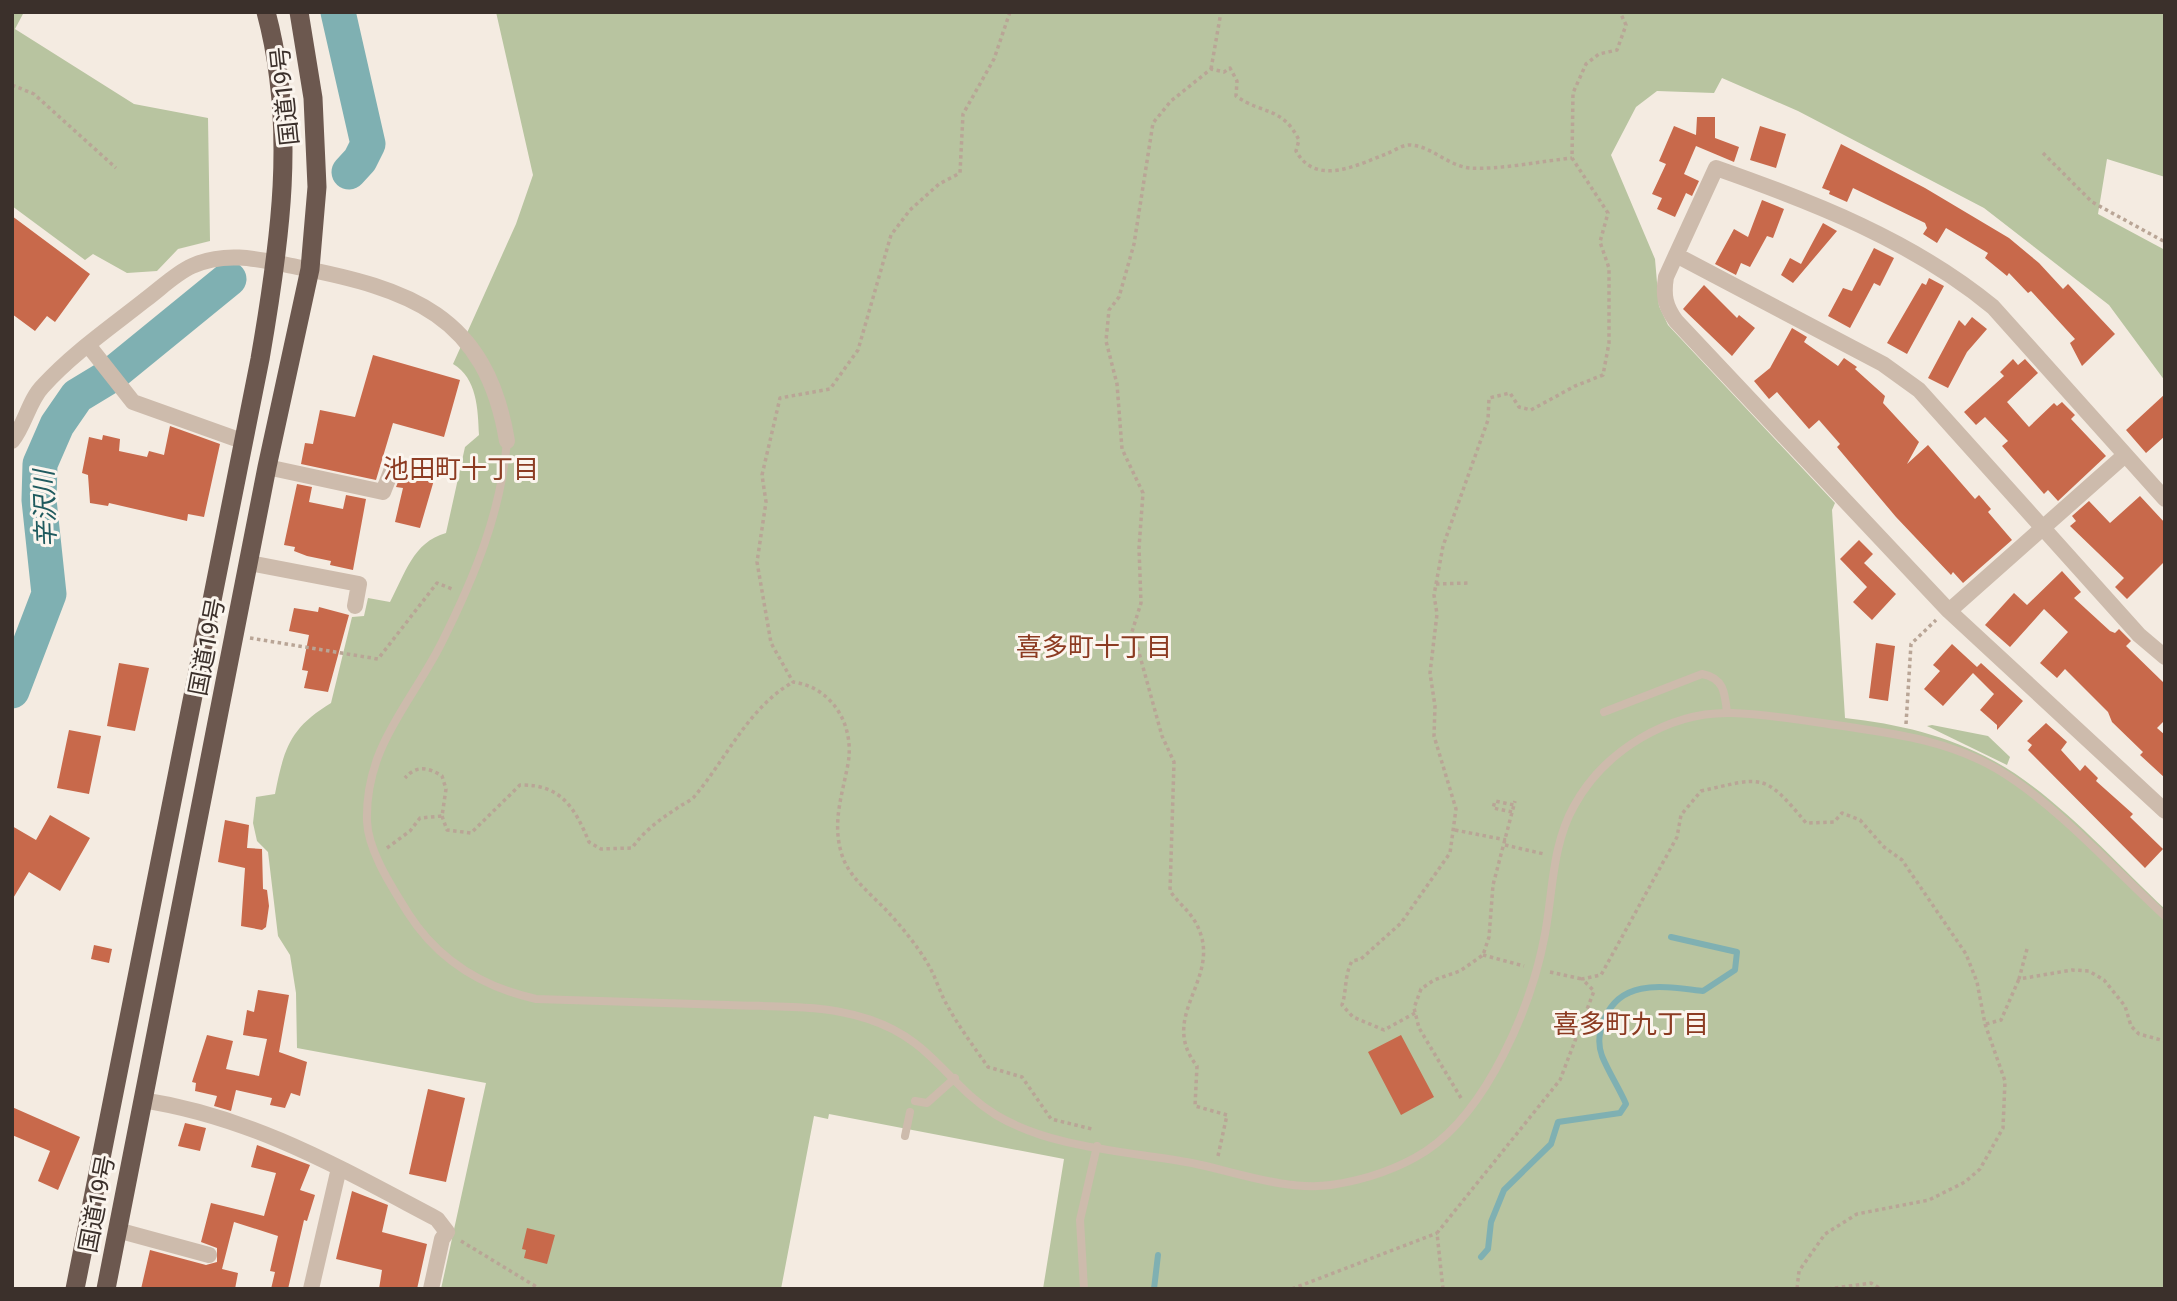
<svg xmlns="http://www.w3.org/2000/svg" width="2177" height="1301" viewBox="0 0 2177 1301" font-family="Roboto,'Noto Sans JP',sans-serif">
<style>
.green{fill:#b8c4a0}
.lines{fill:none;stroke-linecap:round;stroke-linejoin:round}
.stream{stroke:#7fb0b2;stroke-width:6}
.river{stroke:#7fb0b2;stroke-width:35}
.building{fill:#c8694b}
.path{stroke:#b9a596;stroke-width:3.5;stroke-dasharray:3.5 3.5;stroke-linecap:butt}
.service{stroke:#cdbbac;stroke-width:8}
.minor{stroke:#cdbbac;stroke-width:16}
.trunk{stroke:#6c584f;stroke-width:19}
.labels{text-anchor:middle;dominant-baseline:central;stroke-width:6;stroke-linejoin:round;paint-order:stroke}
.street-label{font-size:24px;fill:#3b302b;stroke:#fbf5ee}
.neighbourhood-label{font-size:26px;fill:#8c3b22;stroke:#fbf5ee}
.water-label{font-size:26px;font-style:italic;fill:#1f5a5e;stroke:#fbf5ee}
</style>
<rect width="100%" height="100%" fill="#f4ebe1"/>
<path class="green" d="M12 12H24L15 29 134 104 208 118 210 241 178 249 157 271 127 273 93 254 85 260 12 206Z
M496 12H2165V177L2107 159 2098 214 2165 250V381L2109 305 1984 208 1798 111 1722 78 1714 93 1657 91 1636 107 1611 155 1655 259 1659 306 1668 325 1835 503 1832 510 1845 718C1898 724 1947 735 1994 761 2054 793 2115 862 2165 909V1289H1043L1064 1159 829 1114 828 1119 814 1116 781 1289H441L486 1083 297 1048 296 993 290 955 278 936 268 852 257 841 253 823 256 797 275 794C284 748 290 728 331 703L352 617 364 616 368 598 390 602C405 574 413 542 446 533L465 447 479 435C478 409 477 378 453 364L516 224 533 175Z
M1932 725 1988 736 2010 757 2007 765 1927 726Z"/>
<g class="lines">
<path class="stream" d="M1481 1257 1488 1249 1491 1222 1504 1190 1551 1144 1558 1122 1620 1113 1626 1104C1619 1088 1609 1073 1602 1056 1597 1043 1599 1032 1604 1020 1621 977 1666 987 1703 991L1735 970 1737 952 1671 937
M1154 1289 1158 1255"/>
<path class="river" d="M338 12 368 144 360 160 349 172
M12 691 49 594 39 500 40 464 57 425 77 396 110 376 229 279"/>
</g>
<path class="building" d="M1697 117H1715V138L1739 147 1734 162 1696 146 1684 174 1699 181 1692 196 1686 193 1675 217 1657 209 1662 198 1652 194 1666 164 1659 161 1674 126 1696 135Z
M1760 126 1786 134 1776 168 1750 160Z
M1841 144 1925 188 2009 238 2039 263 2063 289 2068 284 2115 334 2082 366 2070 343 2075 339 2031 291 2028 293 2009 273 2007 276 1985 258 1988 253 1946 228 1937 243 1923 234 1927 228 1925 223 1853 188 1847 202 1829 194 1830 191 1822 188Z
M1762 200 1784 209 1773 238 1767 236 1750 267 1741 263 1736 275 1715 264 1734 229 1748 237Z
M12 216 90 274 55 322 47 316 35 331 12 314Z
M1823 223 1837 231 1793 283 1781 275 1790 258 1801 264Z
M1874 248 1894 258 1880 286 1874 283 1850 328 1828 316 1843 288 1852 291Z
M1929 278 1944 286 1907 354 1887 343 1922 283 1926 285Z
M1704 285 1737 318 1739 315 1755 328 1732 356 1683 309Z
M1972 317 1987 329 1967 352 1948 388 1928 378 1959 320 1965 326Z
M1792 328 1807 337 1804 342 1838 366 1844 358 1857 367 1855 369 1885 396 1883 403 1919 442 1907 464 1928 445 1975 499 1979 495 1991 509 1988 512 2012 540 1963 583 1953 572 1951 575 1896 517 1837 447 1840 444 1819 420 1809 429 1777 392 1769 399 1754 381 1770 368Z
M373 355 460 380 444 437 393 423 376 480 301 464 305 443 313 444 320 410 355 417Z
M2013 359 2018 365 2025 359 2038 373 2007 402 2029 427 2054 403 2057 406 2062 402 2075 415 2071 419 2106 456 2058 501 2048 490 2044 494 2002 446 2008 441 1985 417 1976 425 1964 412 2004 376 2000 372Z
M2165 394V436L2146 453 2126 430Z
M170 426 220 444 204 517 188 514 187 521 109 503 108 506 90 503 88 475 82 473 89 437 102 440 103 435 120 439 119 451 147 457 149 451 164 455Z
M402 472 434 480 420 528 395 522 403 488 396 487Z
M297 484 312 487 309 502 343 509 346 495 366 499 353 570 330 565 331 561 307 556 294 551 295 547 284 545Z
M2140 496 2165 523V561L2127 599 2115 587 2124 578 2070 526 2076 521 2072 516 2089 501 2110 523Z
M1859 540 1873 554 1864 563 1896 594 1872 620 1853 602 1867 587 1840 559Z
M2062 571 2081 592 2074 598 2110 631 2115 633 2119 629 2131 641 2126 646 2165 684V720L2157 728 2165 735V778L2140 755 2143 752 2112 722 2108 712 2065 669 2057 678 2040 663 2068 632 2044 609 2010 647 1985 625 2014 593 2027 605Z
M319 607 349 615 328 692 304 688 308 671 302 670 309 635 289 631 294 608 318 612Z
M1876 643 1895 646 1888 701 1869 698Z
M1952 644 1977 667 1981 663 2023 701 1997 730V725L1980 710 1994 694 1973 673 1943 706 1924 689 1940 671 1933 665Z
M119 663 149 668 135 731 107 726Z
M2046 723 2067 742 2061 750 2080 771 2085 765 2098 778 2096 781 2133 814 2130 817 2163 849 2145 868 2028 750 2032 745 2027 741Z
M69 730 101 736 89 794 57 788Z
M50 815 90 838 60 891 29 872 12 900V826L36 840Z
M225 820 249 825 247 848 262 849 263 889 267 890 269 906 266 927 262 930 241 926 245 868 218 862Z
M94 945 112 949 109 963 91 959Z
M258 990 289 995 279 1052 307 1062 300 1096 291 1093 285 1108 270 1105 272 1098 236 1090 231 1111 214 1106 217 1096 195 1091 196 1083 192 1082 207 1035 233 1041 226 1069 259 1076 267 1039 243 1035 247 1010 254 1012Z
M1401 1035 1434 1097 1401 1115 1368 1052Z
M428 1089 465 1098 446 1182 409 1174Z
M12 1107 80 1137 58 1190 38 1181 50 1151 12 1135Z
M185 1123 206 1128 200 1151 178 1146Z
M257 1145 310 1165 300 1190 315 1195 307 1221 304 1220 288 1289H271L275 1272 270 1271 278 1236 234 1222 222 1269 238 1273 235 1289H141L150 1250 206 1265 217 1262V1248L201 1242 211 1203 264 1216 276 1173 251 1167Z
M352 1191 388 1205 382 1232 427 1244 417 1289H379L382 1270 336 1259Z
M527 1228 555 1235 547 1264 524 1258 526 1250 522 1249Z"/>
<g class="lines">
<path class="path" d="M1010 12 994 59 963 114 960 173 939 184 910 210 891 235 858 350 830 389 780 398 762 475 766 502 757 562 771 643 793 682C832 687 855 725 848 764 842 796 831 825 843 858 851 879 872 895 887 911 902 927 919 948 929 966 936 978 940 993 947 1005 959 1027 974 1047 988 1067L1022 1077 1051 1119 1092 1129
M1211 69 1221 12
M12 85 34 94 116 168
M2043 153 2092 202 2165 242
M1436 584 1469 583
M250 638 378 659 437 583 452 589
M1906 724 1911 644 1936 620
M1512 812 1493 808 1495 801 1514 805
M442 816 447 830 471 833 520 785C561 784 575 808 589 842L601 849 632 848C644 831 659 820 676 809 682 804 689 802 694 797 727 758 748 708 793 682
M1455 830 1506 840
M1505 845 1544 854
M387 848 410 831 420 818 442 816 446 789 442 776C428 767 416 765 405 778
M2027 949 2019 979 2072 970 2089 971 2104 980 2125 1006 2131 1026 2139 1034 2165 1041
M1483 955 1524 966
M1550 972 1582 979
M1415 1013 1384 1030 1353 1017 1342 1005C1347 990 1344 976 1352 961L1361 959 1401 923 1450 853 1456 809 1434 736 1435 706 1430 673 1437 614 1434 595 1443 546 1488 420 1489 398 1510 393 1519 407 1531 410 1575 386 1603 375 1609 343V268L1600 242 1608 213 1572 158 1573 93 1586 64 1599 54 1617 50 1626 25 1620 12
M1986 1024 2001 1020 2019 979
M1461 1098 1419 1028 1414 1008 1421 989 1434 980 1460 971 1483 955 1489 937 1493 885 1515 801
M1218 1156 1227 1115 1195 1106 1197 1066C1159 1018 1216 983 1201 935 1194 913 1182 908 1170 891L1174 762 1162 736 1138 649 1131 635 1141 603 1139 548 1143 493 1122 449 1117 384 1106 341 1109 310 1119 297 1134 244 1153 123 1171 101 1211 69 1224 72 1230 68 1237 81 1236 96C1263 115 1282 106 1299 140L1296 151C1316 187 1357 165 1386 154 1394 151 1403 144 1411 145 1433 147 1448 166 1470 168 1498 170 1543 161 1572 158
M461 1241 540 1289
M1292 1289 1437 1233
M1443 1289 1437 1233 1560 1080 1594 991 1582 979 1601 975 1677 837 1681 815 1701 791C1763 777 1764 772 1806 823L1834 822 1842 813 1860 820 1884 847 1902 860 1966 954 1977 982 1985 1024 2005 1081 2003 1128 1980 1169 1965 1182 1929 1200 1857 1214 1825 1234 1799 1271 1797 1289
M1828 1289 1871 1283 1881 1289"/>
<path class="service" d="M507 441C501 513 474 578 442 642 411 704 365 746 367 821 368 851 392 887 408 913 438 960 482 987 536 999 600 1001 664 1003 728 1005 776 1007 823 1004 868 1019 933 1040 946 1084 996 1115 1053 1149 1128 1151 1192 1163 1236 1172 1286 1191 1331 1185 1364 1180 1398 1169 1426 1151 1488 1110 1532 1005 1545 934 1553 891 1552 845 1574 806 1604 751 1669 711 1732 713 1769 714 1806 721 1843 726 1897 734 1949 741 1997 769 2056 804 2114 869 2165 916
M1604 712 1702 674C1724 678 1725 693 1727 713
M915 1101 927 1103 955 1078
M905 1136 910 1112
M1084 1289 1080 1220 1097 1146"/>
<path class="minor" d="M1676 255 1883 364 1919 390 2139 635 2165 657
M88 345 133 402 242 441
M12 441C25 425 29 400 43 386 73 353 111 327 145 300 160 289 176 273 192 266 227 250 262 260 297 267 409 289 486 314 507 441
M267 467 383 492 394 464
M2165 499 1993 307C1913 241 1813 202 1716 168L1666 277C1663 295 1665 306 1676 321L1949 611 2165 811
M249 563 359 584 355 606
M1949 611 2125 455
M142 1100C253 1117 340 1168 437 1219L447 1232 442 1239 431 1289
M117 1230 209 1255
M311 1289 339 1168"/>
<path class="trunk" d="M75 1289 260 359C280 244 297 127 266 12
M106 1289 267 467 310 269 317 187 313 98 299 12"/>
</g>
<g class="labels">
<g class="street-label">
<text transform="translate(285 96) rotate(-96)">国道19号</text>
<text transform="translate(207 647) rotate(-79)">国道19号</text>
<text transform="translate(97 1204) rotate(-79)">国道19号</text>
</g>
<g class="neighbourhood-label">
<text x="461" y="469">池田町十丁目</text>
<text x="1094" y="647">喜多町十丁目</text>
<text x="1631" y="1024">喜多町九丁目</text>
</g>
<g class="water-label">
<text transform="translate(45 509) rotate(-92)">辛沢川</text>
</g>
</g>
<rect width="2177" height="1301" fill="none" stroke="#3b302b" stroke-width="28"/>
</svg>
